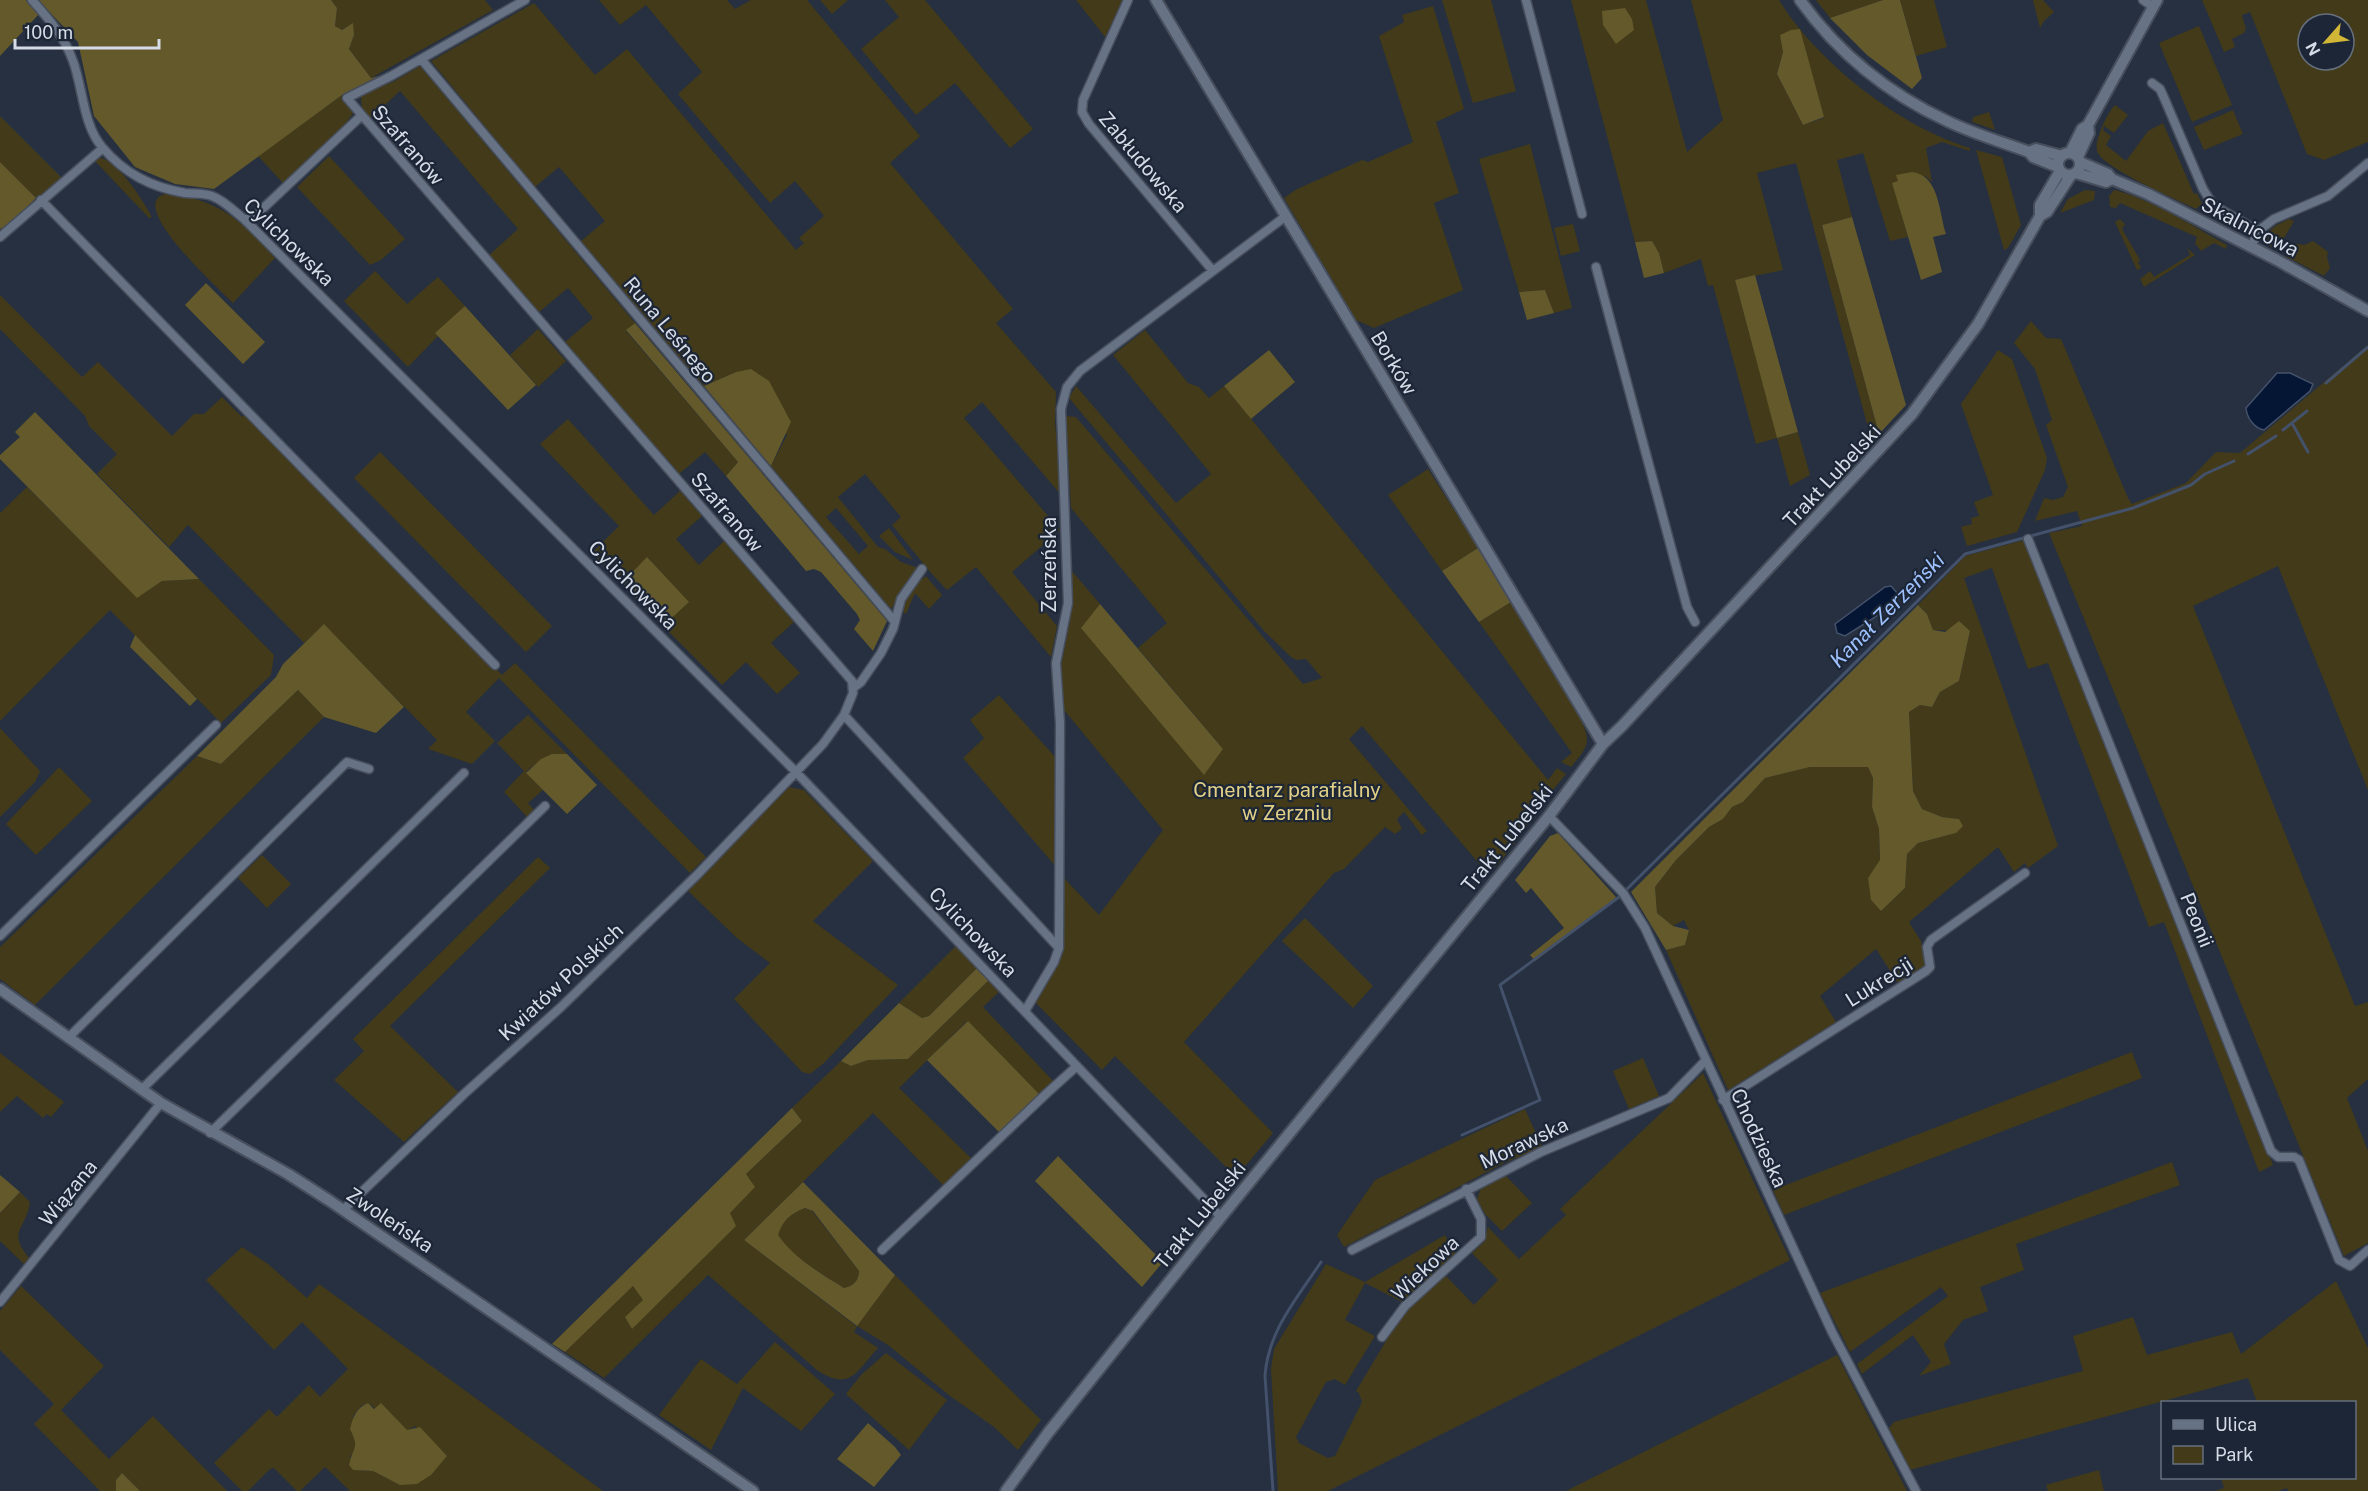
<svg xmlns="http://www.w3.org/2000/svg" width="2368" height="1491" viewBox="0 0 2368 1491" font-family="'Public Sans',sans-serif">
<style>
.green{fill:#423a18;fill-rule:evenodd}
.forest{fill:#63592b;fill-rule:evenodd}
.water{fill:#051534;stroke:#44516a;stroke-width:1.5}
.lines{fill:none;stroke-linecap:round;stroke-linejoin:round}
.stream{stroke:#44516a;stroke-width:3}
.minor-casing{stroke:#474e5c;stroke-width:11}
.tertiary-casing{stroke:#474e5c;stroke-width:14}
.minor{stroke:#677285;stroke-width:8}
.tertiary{stroke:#677285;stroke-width:10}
.labels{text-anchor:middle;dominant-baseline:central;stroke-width:4.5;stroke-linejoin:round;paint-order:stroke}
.street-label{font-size:20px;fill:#d6dce7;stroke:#1c2636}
.park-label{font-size:20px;fill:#e1d086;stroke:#1c2636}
.water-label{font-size:21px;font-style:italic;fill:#9dc1fe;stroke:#1c2636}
</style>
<rect width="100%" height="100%" fill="#263040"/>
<path class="green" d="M331 0H485L493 10 371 78 349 49 354 35 352 24 341 30 335 26 337 8Z
M599 0H727L735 9 751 0H807L920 136 890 163 1013 309 996 323 1056 392 1055 421 1061 495 982 402 964 418 1060 530 1012 572 1057 626 1051 657 976 567 947 590 931 573 892 525 901 517 865 474 838 497 878 547 885 549 901 562 918 568 891 609 771 466 787 435 736 372 704 386 581 241 605 221 559 167 535 187 431 61 534 3 595 75 627 49 796 250 804 243 799 238 824 216 795 181 770 203 678 94 702 72 646 5 620 25ZM836 508 868 546 859 554 826 517Z
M820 0H848L832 14Z
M885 0H925L1033 129 1010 148 955 83 916 115 861 49 899 17Z
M1076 0H1124L1105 37Z
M1442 0H1491L1516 91 1473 103Z
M1571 0H1646L1687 152 1723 120 1691 0H1779C1817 62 1900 127 1970 148V151L1942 142 1926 148 1932 182 1925 176 1893 183 1908 237 1890 241 1863 153 1837 160 1852 217 1822 225 1879 434 1872 442 1796 163 1757 173 1783 270 1735 280 1778 438 1798 432 1810 475 1790 486 1777 438 1756 444 1713 285 1708 286 1701 259 1664 273 1659 254 1652 241 1635 242ZM1783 52 1824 118 1803 125 1777 74Z
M1816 0H1883L1830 18Z
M1900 0H1934L1947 47 1916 56Z
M2033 0H2043L2054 12 2044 21 2040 28Z
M2202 0H2368V142L2324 160 2307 154 2250 12 2242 15 2246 29 2244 33 2232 39 2235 47 2224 52ZM2308 24H2344V60H2308Z
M1433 6 1464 109 1436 122 1459 193 1434 203 1463 290 1374 328 1356 320 1284 198 1297 189 1362 160 1368 162 1413 142 1379 36 1404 22 1402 15Z
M2199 26 2232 105 2192 122 2159 43Z
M420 66 635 323 626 331 738 462 726 476 705 452 679 474 565 342 593 318 568 288 539 312 489 255 518 229 400 91 370 119 362 110 361 97 367 91 393 82Z
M342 95 353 113 344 126 283 183 258 156Z
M2115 105 2128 115 2114 133 2104 126 2103 130 2111 136 2106 145 2126 161 2148 131 2163 123 2194 194 2197 193 2202 204 2196 209C2178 200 2102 168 2097 151 2094 140 2108 112 2115 105Z
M2233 110 2243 134 2204 150 2194 127Z
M1989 112 1995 130 1972 122 1973 117Z
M0 116 63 179 38 200 0 162Z
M1530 144 1572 308 1554 313 1545 290 1519 292 1479 159Z
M1976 150 2002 157 2021 225 2008 248 2004 250Z
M329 156 405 239 381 260 370 265 297 187Z
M100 158C118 160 143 201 152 217L149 218 94 160Z
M2085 190 2095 191 2094 200 2060 213 2068 199Z
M2114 190C2147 197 2196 228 2227 245L2226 249 2214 243 2201 251 2195 243 2197 237 2120 203 2116 208 2110 207 2109 196Z
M169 193C225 203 238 219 275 258L233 303C218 288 143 220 157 199 159 195 165 194 169 193Z
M2120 219 2125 224 2122 229 2140 260 2138 262 2141 268 2137 270 2115 222Z
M2289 219 2294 221 2277 250 2264 243C2265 230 2278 224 2289 219Z
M1573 224 1580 251 1561 256 1554 228Z
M2313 241 2328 252 2327 257 2330 268 2324 276 2285 256 2291 243 2304 245Z
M2187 248 2195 255 2144 287 2140 279 2150 271 2154 277 2190 255Z
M375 271 407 304 438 277 465 306 436 333 438 336 408 367 344 301Z
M0 295 82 377 98 362 172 436 194 414H204L222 397 242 417 246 413 502 675 515 663 706 857 690 873 499 678 466 712 495 741 472 764 428 749 437 740 324 625 304 643 188 525 169 547 97 474 117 454 89 426 85 416 0 329Z
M2031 321 2046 338 2061 339 2128 498 2132 504 2186 483 2216 452 2240 453 2368 345V790L2278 566 2193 606 2355 1006 2368 1002V1079L2347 1098 2368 1151V1243L2344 1256 2049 533 2082 526 2077 511 2035 521 2044 498 2053 500 2063 497 2068 487 2046 425 2052 420 2035 369 2014 343Z
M538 329 566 361 538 387 510 355Z
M1145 330 1188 383 1199 387 1209 398 1224 386 1548 780 1557 768 1566 774 1544 801 1542 799 1537 806 1538 808 1519 838 1496 867 1494 865 1487 873 1362 726 1349 739 1427 831 1422 835 1404 812 1397 819 1402 829 1395 834 1385 827 1344 869 1334 873 1184 1042 1273 1133 1236 1177 1115 1056 1102 1070 1035 1002C1065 962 1063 925 1064 878L1099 915 1163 830 1064 710 1061 666 1070 621 1071 570 1100 604 1082 629 1223 749 1138 648 1167 623 1071 508 1066 416 1076 417 1303 684 1322 678 1306 659 1296 660 1291 657 1265 632 1069 398 1076 386 1176 503 1211 474 1113 355Z
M1998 350 2012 359 2047 458 2045 470 2017 532 1967 546 1961 527 1972 524 1971 518 1979 516 1974 502 1993 495 1961 404Z
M568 419 654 515 680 491 702 516 676 539 699 565 724 541 794 622 771 643 800 673 777 694 746 662 722 685 663 626 688 602 648 558 622 583 592 553 619 526 540 444Z
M380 452 552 626 526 652 354 478Z
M1428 469 1478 548 1442 571 1388 495Z
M27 487 137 597 162 581 199 579 274 655 271 675 221 723 110 610 0 721V513Z
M889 528 913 560 895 552 879 536Z
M2024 540 2273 1165 2259 1172 2164 922 2149 927 2048 663 2028 669 1992 568 1964 578 2058 846 2028 868 2025 863 2014 872 1998 847 1909 922 1921 941 1925 966 1898 983 1876 949 1820 996 1836 1022 1728 1090 1666 950 1685 945 1689 930 1684 920 1673 926 1657 913 1655 887 1676 860 1709 827 1723 819 1732 807 1743 802 1765 778 1809 767H1868L1873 778 1872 807 1879 829 1880 860 1871 900 1881 911 1905 888 1907 854 1918 843 1956 833 1959 819 1942 817 1922 809 1913 791 1909 712 1920 705 1932 707 1940 692 1959 681 1970 631 1933 630 1927 614 1918 605 1965 556Z
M926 576 942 595 929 609 915 593 906 614 901 610C905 596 914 584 926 576Z
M1511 602 1584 721 1582 723C1593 743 1584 751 1571 767L1561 762 1572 753 1479 622Z
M298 690 324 717 35 1005 0 979V947L197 756 221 764Z
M999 695 1057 759V868L963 758 984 738 970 720Z
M528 715 567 754C548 754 540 760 526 772L543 790 528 803 534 810 527 817 504 792 524 771 497 743Z
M0 728 40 771 35 782 0 817Z
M59 767 92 801 36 855 6 824Z
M789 787 804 790 873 861 813 921 898 985 824 1063 810 1074 802 1072 734 999 770 963 737 938 687 890Z
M262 855 291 884 267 908 238 878Z
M538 857 550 868 390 1026 458 1092 404 1142 334 1080 364 1051 353 1039Z
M1305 918 1373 986 1353 1008 1282 941Z
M956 946 978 967 929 1016 922 1018 899 1003Z
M990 979 1001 990 983 1007 1055 1083 1041 1096 967 1021 899 1088 973 1160 944 1186 873 1113 744 1240 856 1326 895 1275 1041 1420 1018 1450 994 1427 950 1396 888 1345 857 1326 854 1332 878 1348C856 1372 851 1391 818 1371L708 1275 604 1378 565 1352 634 1285 643 1300 632 1329 730 1213 746 1174 802 1121 792 1108 841 1061 851 1066 868 1060 908 1059Z
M2132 1052 2142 1078 1784 1215 1773 1190Z
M0 1053 64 1102 51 1117 47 1114 43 1118 17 1096 0 1112Z
M1643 1058 1659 1096 1629 1109 1613 1071Z
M1703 1073 1790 1260 1328 1491H1278L1271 1369 1274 1349 1326 1264 1365 1282 1445 1235 1456 1254 1402 1302 1365 1283 1345 1320 1375 1336 1345 1385 1335 1379 1326 1382 1296 1437 1299 1443 1328 1458 1335 1456 1362 1402 1359 1393 1356 1391 1389 1336 1409 1308 1446 1276 1474 1305 1498 1280 1472 1253 1484 1242 1488 1227 1519 1259 1566 1215 1560 1209Z
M1525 1109 1542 1147 1502 1164 1344 1247 1337 1235 1375 1180Z
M2172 1162 2180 1185 2016 1244 2024 1270 1980 1287 1988 1311 1963 1320 1944 1344 1951 1364 1919 1376 1931 1362 1913 1335 1862 1374 1857 1364 1948 1296 1941 1287 1850 1352 1820 1293Z
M1506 1176 1532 1203 1502 1231 1485 1214 1477 1199 1481 1188Z
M20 1192 30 1202C26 1231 6 1230 30 1259L25 1265 0 1241V1213Z
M805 1208 812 1211 859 1271C859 1281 853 1286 844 1288 820 1273 794 1258 777 1235 783 1220 790 1214 805 1208Z
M242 1247 268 1264 307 1298 319 1284 603 1491H350L325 1467 300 1491H297L274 1468 270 1469 248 1491H242L214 1463 269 1409 277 1417 309 1385 320 1397 348 1369 302 1322 274 1350 206 1280ZM368 1403 407 1431 415 1426 447 1456 386 1478 373 1471H363L350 1457 356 1449 353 1416 361 1406Z
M2336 1281 2368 1348V1491H2288L2287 1488 2278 1491H2215L2224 1488 2221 1478H2354V1402H2257L2248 1378 1910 1470 1889 1428 1894 1422 1919 1415 2083 1371 2073 1336 2133 1317 2147 1355 2232 1332 2241 1354Z
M21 1286 104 1366 61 1410 109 1459 153 1416 227 1491H140L122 1473 116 1480V1491H100L34 1424 54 1404 0 1350V1311Z
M775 1342 835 1394 801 1431 743 1388 711 1450 659 1415 701 1359 737 1384Z
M886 1353 947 1400 909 1450 846 1394 861 1375Z
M1837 1355 1907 1491H1566Z
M2099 1470 2104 1491H2048L2046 1485Z"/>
<path class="forest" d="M0 0H26L39 14 0 56Z
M38 0H331L337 8 335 26 342 30 353 23 354 35 349 49 371 78 379 76 342 95 214 189 175 184 135 167 94 116 78 42Z
M1883 0H1900L1922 78 1912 89 1867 55 1830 18Z
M1625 8 1632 19 1634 30 1616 44 1603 25 1602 11Z
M1800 29 1824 117 1803 125 1777 74 1783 52 1780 35 1791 30Z
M0 162 36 198 3 231 0 228Z
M1912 172C1940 175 1939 214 1946 234L1933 237 1942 272 1921 280 1892 183 1898 181 1896 175Z
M1852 217 1906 405 1879 434 1822 225Z
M1652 241 1659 253 1664 273 1644 278 1635 242Z
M1755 275 1798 432 1777 438 1735 280Z
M206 283 265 342 243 364 185 305Z
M1545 290 1554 313 1527 320 1519 292Z
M465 306 536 385 508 410 435 333Z
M635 323 887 621 873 651 854 629 860 620 857 614 821 572 814 569 806 571 726 476 738 462 626 330Z
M1269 350 1295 382 1251 419 1224 386Z
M751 369 769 381 791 422 771 466 704 386 736 372Z
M35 412 199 579 162 581 137 598 0 459V455L20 437 15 432Z
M1478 548 1511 602 1479 622 1442 571Z
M647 557 689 602 663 626 622 583Z
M1100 604 1223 749 1204 775 1081 628Z
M1918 605 1927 614 1933 630 1945 632 1959 621 1970 631 1959 681 1940 692 1932 707 1920 705 1909 712 1913 791 1922 809 1942 817 1959 819 1963 826 1956 833 1918 843 1907 854 1905 888 1881 911 1871 900 1868 878 1880 860 1879 829 1872 807 1873 778 1868 767H1810L1765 778 1743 802 1732 807 1723 819 1709 827 1676 860 1655 887 1657 913 1673 926 1689 930 1685 945 1666 950 1631 892Z
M324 624 404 707 376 733 324 717 298 690 221 764 197 756 276 677 283 664Z
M135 635 197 699 190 706 130 647Z
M552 754H567L597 785 567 814 526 773 541 759Z
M1558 833 1616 897 1613 902 1535 961 1530 955 1564 928 1531 888 1526 893 1515 880 1550 836Z
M978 967 990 979 908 1059 868 1060 851 1066 841 1061 899 1003 922 1018 929 1016Z
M968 1021 1041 1096 1001 1134 927 1060Z
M792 1108 802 1121 746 1174 755 1187 730 1213 736 1226 632 1329 625 1317 643 1300 633 1286 565 1352 552 1344Z
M1058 1156 1163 1262 1142 1287 1035 1181Z
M0 1175 20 1192 0 1213Z
M803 1182 895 1275 857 1326 744 1240ZM805 1208 813 1211 859 1271C859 1281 853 1286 844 1288 820 1273 794 1258 778 1235 783 1220 790 1214 805 1208Z
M368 1403 374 1409 381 1403 407 1430 420 1427 447 1456 431 1475 417 1484 400 1485 373 1471 353 1470 349 1465C353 1446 360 1449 350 1429 353 1417 356 1408 368 1403Z
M868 1423 895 1447 901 1455 874 1487 837 1459Z
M122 1473 140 1491H116V1480Z"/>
<path class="water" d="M2277 373H2290L2313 384 2310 391 2264 430C2254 428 2247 418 2246 408Z
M1891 586 1898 594 1896 604 1845 636 1837 633 1835 624 1885 587Z"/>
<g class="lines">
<path class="stream" d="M2326 383 2368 347
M2292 423 2308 452
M2283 430 2307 411
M2248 454 2276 436
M1627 889 1965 554 2133 508 2191 485 2205 474 2234 461
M1462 1135 1540 1100 1500 985 1619 897
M1273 1491 1265 1376C1268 1331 1297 1298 1321 1262"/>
<defs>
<path id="minor" d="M32 0C49 19 64 36 73 61 83 88 83 125 102 147 125 174 151 187 185 193 193 194 204 193 212 196 225 201 235 212 245 220L795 771 1221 1217
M1128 0 1083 100 1082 112 1089 124 1213 271
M1526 0 1582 214
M2143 0 2153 7
M421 59 895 622
M2152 83 2160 89 2165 100 2203 189 2213 205 2258 231
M41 200 495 665
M245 220 256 215 361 116
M0 237 103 148
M2251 247 2258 231 2274 219 2328 196 2368 163
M1596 267 1687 607 1695 622
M2028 539 2271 1151 2278 1157H2294L2299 1160 2339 1260 2350 1266 2368 1250
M853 688 861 682 881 653 893 629 901 599 922 569
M844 715 1059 948
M1549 816 1623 893 1645 928 1832 1332 1916 1491
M0 936 216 725
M1025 1011 1054 962 1059 948 1060 723 1056 663 1068 603 1061 409 1067 387 1080 371 1286 216
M68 1038 347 762 369 769
M141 1090 464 773
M1723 1100 1926 971 1930 967 1927 947 1931 940 2025 873
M210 1133 545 806
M343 1210 464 1094 561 1007 697 875 823 744 844 715 853 693 852 681 347 98 391 76 525 0
M882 1250 1047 1093 1077 1066
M1352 1250 1541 1152 1669 1098 1705 1061
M0 1302 161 1103
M1382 1337 1405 1306 1481 1237V1219L1466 1189"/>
<path id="tertiary" d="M1156 0 1603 744
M1800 0C1838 53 1889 94 1947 121 1974 134 2002 142 2029 152L2033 157 2058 167
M2029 152 2036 149 2062 156
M2058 164a11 11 0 1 1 22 0a11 11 0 1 1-22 0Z
M2070 153 2082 129 2088 125 2157 0
M2078 157 2089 133 2088 125
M2080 162 2108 174 2112 179 2148 194 2277 260 2368 311
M2076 173 2106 182 2112 179
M2040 216 2047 212 2071 175
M0 989 161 1103 288 1174 330 1201 753 1491
M1006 1491 1048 1433 1221 1217 1549 816 1603 744 1622 726 1912 414 1978 324 2040 216V205L2060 171"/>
</defs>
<use href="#minor" class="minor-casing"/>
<use href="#tertiary" class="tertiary-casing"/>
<use href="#minor" class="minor"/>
<use href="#tertiary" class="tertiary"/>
</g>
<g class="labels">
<g class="street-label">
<text transform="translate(408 145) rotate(49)">Szafranów</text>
<text transform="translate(1143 162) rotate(50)">Zabłudowska</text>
<text transform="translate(2250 227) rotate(27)">Skalnicowa</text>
<text transform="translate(289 242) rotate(44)">Cylichowska</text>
<text transform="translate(670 330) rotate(50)">Runa Leśnego</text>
<text transform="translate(1394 363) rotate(59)">Borków</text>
<text transform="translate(1832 476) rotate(-47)">Trakt Lubelski</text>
<text transform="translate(727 512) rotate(49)">Szafranów</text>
<text transform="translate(1049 565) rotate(-90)">Zerzeńska</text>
<text transform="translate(633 585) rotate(45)">Cylichowska</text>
<text transform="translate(1507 838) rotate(-51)">Trakt Lubelski</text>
<text transform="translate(2197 920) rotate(68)">Peonii</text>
<text transform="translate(973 932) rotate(46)">Cylichowska</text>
<text transform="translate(561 982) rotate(-43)">Kwiatów Polskich</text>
<text transform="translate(1879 982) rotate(-32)">Lukrecji</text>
<text transform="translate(1759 1138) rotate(65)">Chodzieska</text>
<text transform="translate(1524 1143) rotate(-25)">Morawska</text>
<text transform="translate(68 1193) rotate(-51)">Wiązana</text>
<text transform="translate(1200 1215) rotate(-51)">Trakt Lubelski</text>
<text transform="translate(390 1220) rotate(34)">Zwoleńska</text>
<text transform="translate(1425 1268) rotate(-43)">Wiekowa</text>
</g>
<g class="park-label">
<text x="1287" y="790">Cmentarz parafialny<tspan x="1287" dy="23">w Zerzniu</tspan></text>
</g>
<g class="water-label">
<text transform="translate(1887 610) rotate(-45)">Kanał Zerzeński</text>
</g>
</g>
<rect x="2161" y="1401" width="195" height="78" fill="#1c2636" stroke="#666f7d" stroke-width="1.5"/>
<rect x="2173" y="1420" width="30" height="9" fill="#677285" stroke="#666f7d" stroke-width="1.5"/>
<text x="2215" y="1431" font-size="18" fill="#d6dce7">Ulica</text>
<rect x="2173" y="1446" width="30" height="18" fill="#423a18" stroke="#666f7d" stroke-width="1.5"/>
<text x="2215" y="1461" font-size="18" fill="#d6dce7">Park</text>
<g transform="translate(2326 42) rotate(242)"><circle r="28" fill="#1c2636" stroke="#666f7d" stroke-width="1.5"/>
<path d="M0-4.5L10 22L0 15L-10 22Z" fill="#d2b736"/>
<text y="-9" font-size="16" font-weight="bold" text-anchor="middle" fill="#d6dce7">N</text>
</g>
<path d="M15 39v9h144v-9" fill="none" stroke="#d6dce7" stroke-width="3"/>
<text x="24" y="39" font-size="18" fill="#d6dce7" stroke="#1c2636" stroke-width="4.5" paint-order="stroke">100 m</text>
</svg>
